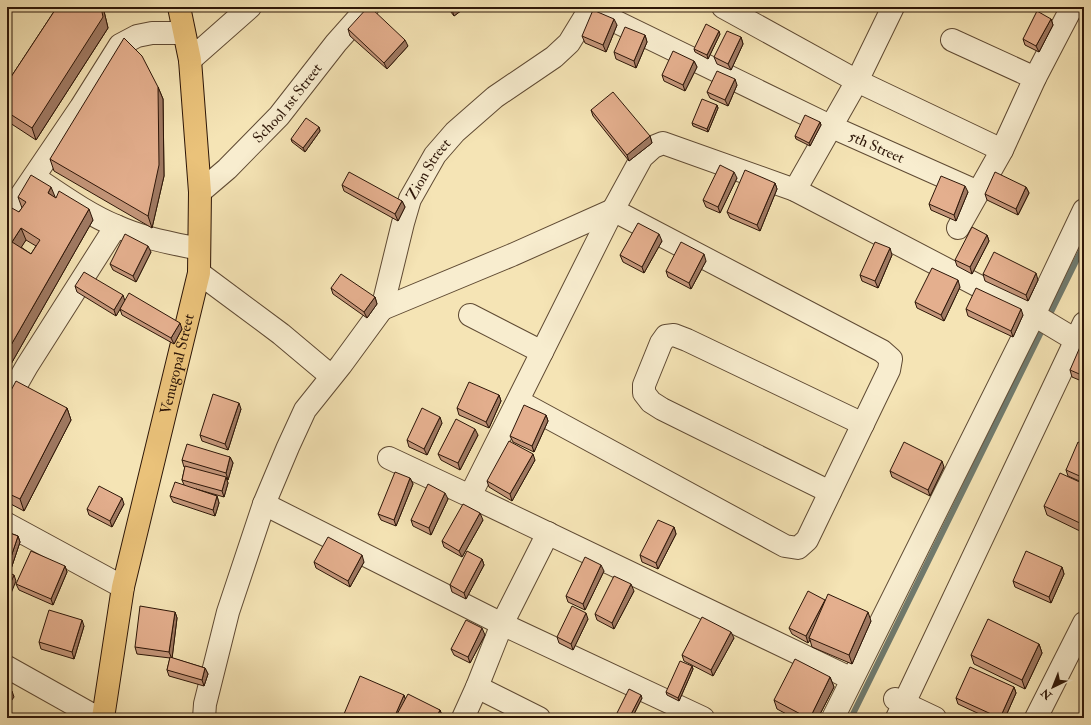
<svg xmlns="http://www.w3.org/2000/svg" width="1091" height="725" viewBox="0 0 1091 725" font-family="'IM FELL Double Pica',serif">
<style>
.lines{fill:none;stroke-linecap:round;stroke-linejoin:round}
.stream{stroke:#707b6f;stroke-width:6}
.minor-casing{stroke:#5f4a33;stroke-width:24}
.major-casing{stroke:#2d1608;stroke-width:24}
.minor{stroke:#f8edcf;stroke-width:22}
.major{stroke:#eac27a;stroke-width:22}
.wall{fill:#c4967a;stroke:#2d1608;fill-rule:evenodd}
.shaded-wall{fill:#a07a63;stroke:#2d1608}
.building{fill:#e4af8e;stroke:#2d1608;fill-rule:evenodd}
.labels{text-anchor:middle;dominant-baseline:central;stroke-width:3.5;stroke-linejoin:round;paint-order:stroke}
.street-label{font-size:15px;fill:#2d1608;stroke:#f8edcf}
</style>
<rect width="100%" height="100%" fill="#f5e4b5"/>
<filter id="stains"><feTurbulence type="fractalNoise" baseFrequency=".005" numOctaves="4"/><feColorMatrix values="0 0 0 0 .2 0 0 0 0 .09 0 0 0 0 .02 0 0 0 .5 -.17"/></filter>
<radialGradient id="worn" r=".72"><stop offset=".6" stop-color="#630" stop-opacity="0"/><stop offset="1" stop-color="#630" stop-opacity=".3"/></radialGradient>
<g class="lines">
<path class="stream" d="M851 718 1084 245"/>
<defs>
<g id="minor">
<path d="M723 7 857 81 1002 150"/>
<path id="s1" d="M590 9 832 127 978 192"/>
<path d="M952 40 1035 78"/>
<path d="M190 60 250 7"/>
<path d="M34 177C60 194 87 214 116 226 142 238 171 243 199 249"/>
<path d="M795 190 857 81 893 7"/>
<path id="s2" d="M200 192 227 169 279 116 336 43 368 7"/>
<path d="M7 216 81 107 120 45 137 36 152 33H183"/>
<path d="M958 228 1002 150 1035 78 1072 7"/>
<path d="M199 273 281 334 331 376"/>
<path d="M382 309 512 255 613 210"/>
<path d="M470 315 542 352"/>
<path d="M7 401 27 366 116 226"/>
<path d="M518 401 785 546 798 548 807 540 889 370 891 359 882 351 613 210"/>
<path d="M389 458 470 496 852 679"/>
<path d="M830 492 662 409 651 402 644 393V385L661 343 666 336 674 335 687 340 863 424"/>
<path d="M470 496 613 210 642 157 653 147 663 143 795 190 1034 315 1084 345"/>
<path d="M264 504 502 624 703 718"/>
<path d="M7 524 123 587"/>
<path d="M7 667 98 718"/>
<path d="M477 687 539 718"/>
<path d="M895 699 935 718"/>
<path id="s3" d="M204 718 205 704 228 612 264 504 288 447 305 410 341 365 382 309 403 223 410 199 435 155 455 132 495 97 554 57 569 43 591 7"/>
<path d="M463 718 477 687 502 624 548 533"/>
<path d="M833 718 1034 315 1084 210"/>
<path d="M897 718 1084 323"/>
<path d="M1036 718 1084 623"/>
</g>
<g id="major">
<path id="s4" d="M103 718 123 587 199 273 200 192 190 60 179 7"/>
</g>
</defs>
<use href="#minor" class="minor-casing"/>
<use href="#major" class="major-casing"/>
<use href="#minor" class="minor"/>
<use href="#major" class="major"/>
</g>
<path class="wall" d="M57 7H103L108 28 36 140 7 121V83Z
M342 7H352L347 12Z
M447 7H466L454 16Z
M1051 19 1053 25 1039 52 1025 45 1023 39Z
M617 25 606 52 585 43 582 36Z
M348 29 408 46 387 69 350 36Z
M720 34 708 59 695 52 694 49Z
M645 35 647 42 636 68 616 59 614 52Z
M741 37 743 44 731 70 717 64 714 57Z
M694 61 697 67 685 91 664 81 662 75Z
M737 85 728 106 710 98 707 92Z
M158 87 163 99 164 176 152 228 54 171 50 159Z
M717 105 718 108 708 132 693 126 692 123Z
M591 110 650 136 652 143 629 161 593 116Z
M820 122 821 125 810 146 796 139 795 136Z
M319 127 320 131 305 152 292 142 291 139Z
M737 178 720 213 706 207 703 200Z
M775 183 777 189 760 231 730 218 727 212Z
M342 185 402 201 405 207 398 221 344 191Z
M1026 187 1029 193 1018 215 987 200 985 194Z
M968 192 956 221 931 210 929 204Z
M18 197 55 198 93 220 7 371V213L19 212 22 208ZM26 240 36 246 31 254 21 247Z
M987 235 989 241 972 274 957 266 955 260Z
M662 241 644 273 623 262 620 255Z
M151 252 136 282 113 270 110 264Z
M892 255 878 288 862 281 860 275Z
M706 261 691 289 668 277 666 271Z
M983 274 1038 280 1028 301 985 281Z
M75 286 124 300 182 329 174 344 122 315 120 309 116 316 77 292Z
M960 287 944 321 917 308 915 302Z
M331 288 375 297 377 304 367 318 333 294Z
M966 309 1023 315 1013 337 968 316Z
M1084 349V382L1072 377 1070 370Z
M499 395 501 401 489 428 459 415 457 408Z
M7 398 67 408 71 420 24 511 7 502Z
M241 409 228 450 202 441 200 435Z
M546 415 548 421 534 452 513 442 510 436Z
M442 423 427 455 409 447 407 440Z
M1084 433V483L1068 476 1066 470 1082 444 1080 441Z
M478 435 460 470 441 460 438 454Z
M230 457 233 463 228 480 226 479 228 483 224 497 196 489 217 496 219 503 215 516 173 502 170 496 184 485 182 480 185 467H184L182 460Z
M535 460 512 501 489 487 487 481Z
M944 467 930 496 892 477 890 471Z
M410 478 413 484 396 526 381 520 378 514Z
M1084 484V533L1047 515 1044 506Z
M448 499 431 535 413 526 411 520Z
M124 504 112 527 89 515 87 509Z
M483 520 462 557 444 547 442 541Z
M674 527 676 534 658 569 642 562 640 555Z
M7 532 18 536 20 542 11 569 7 568Z
M482 559 484 565 466 599 452 592 450 585Z
M314 562H364L350 587 316 568Z
M65 566 67 572 53 605 19 590 16 584Z
M1062 567 1064 574 1051 603 1015 587 1013 581Z
M604 571 585 610 568 602 566 596Z
M634 591 614 629 597 620 595 614Z
M825 600V601L871 621 852 664 812 647 810 640 808 643 792 634 789 628Z
M175 612 177 618 172 658 205 668 208 674 204 686 169 676 167 670 170 658 137 654 135 647Z
M588 619 573 650 559 643 557 637Z
M84 626 74 659 41 649 39 642Z
M485 635 470 663 454 655 451 649Z
M734 638 713 676 684 661 682 655Z
M1039 644 1042 653 1025 689 974 664 971 655Z
M692 666 693 669 679 701 667 695 666 692Z
M830 677 834 687 818 718H794L777 709 774 700Z
M1014 687 1016 693 1005 718H988L958 704 956 698Z
M404 695 405 699 440 710 443 718H346L344 714Z
M642 698 632 718H617L616 715Z"/>
<path class="shaded-wall" d="M7 7H13L7 17Z
M101 7H103L108 28 36 140 32 128Z
M345 7H352L347 12Z
M456 7H466L454 16 452 10Z
M614 19 617 25 606 52 603 45Z
M1051 19 1053 25 1039 52 1036 46Z
M719 31 720 34 708 59 707 55Z
M645 35 647 42 636 68 634 61Z
M741 37 743 44 731 70 728 64Z
M405 40 408 46 387 69 384 63Z
M694 61 697 67 685 91 683 85Z
M735 79 737 85 728 106 725 100Z
M158 87 163 99 164 176 152 228 148 216Z
M717 105 718 108 708 132 707 129Z
M820 122 821 125 810 146 809 143Z
M319 127 320 131 305 152 303 148Z
M650 136 652 143 629 161 627 155Z
M734 172 737 178 720 213 718 207Z
M775 183 777 189 760 231 757 225Z
M965 186 968 192 956 221 954 215Z
M51 187 56 199 48 193Z
M1026 187 1029 193 1018 215 1016 209Z
M402 201 405 207 398 221 395 214Z
M89 209 93 220 7 371V352Z
M21 228 26 240 17 254 12 242Z
M659 234 662 241 644 273 642 267Z
M987 235 989 241 972 274 970 267Z
M148 246 151 252 136 282 133 276Z
M890 248 892 255 878 288 875 281Z
M704 254 706 261 691 289 689 283Z
M1036 273 1038 280 1028 301 1026 295Z
M958 280 960 287 944 321 941 315Z
M123 295 125 301 116 316 114 310Z
M375 297 377 304 367 318 364 312Z
M1021 309 1023 315 1013 337 1011 331Z
M180 323 182 329 174 344 171 338Z
M499 395 501 401 489 428 486 422Z
M239 403 241 409 228 450 225 444Z
M67 408 71 420 24 511 20 499Z
M546 415 548 421 534 452 532 446Z
M440 417 442 423 427 455 424 449Z
M475 429 478 435 460 470 458 463Z
M533 454 535 460 512 501 510 494Z
M230 457 233 463 228 480 226 473Z
M942 461 944 467 930 496 928 490Z
M226 477 228 483 224 497 222 491Z
M410 478 413 484 396 526 394 520Z
M445 493 448 499 431 535 429 528Z
M217 496 219 503 215 516 213 510Z
M122 498 124 504 112 527 110 521Z
M480 513 483 520 462 557 459 551Z
M674 527 676 534 658 569 656 563Z
M18 536 20 542 11 569 9 563Z
M362 555 364 562 350 587 348 581Z
M482 559 484 565 466 599 464 593Z
M601 565 604 571 585 610 583 604Z
M65 566 67 572 53 605 51 599Z
M1062 567 1064 574 1051 603 1049 597Z
M14 575 16 581 7 603V591Z
M631 584 634 591 614 629 612 623Z
M825 600 827 606 809 638 810 640 808 643 806 636Z
M175 612 177 618 172 659 169 652Z
M868 612 871 621 852 664 849 655Z
M586 613 588 619 573 650 571 644Z
M82 620 84 626 74 659 72 652Z
M482 628 485 635 470 663 468 657Z
M731 632 734 638 713 676 711 670Z
M1039 644 1042 653 1025 689 1022 680Z
M692 666 693 669 679 701 678 698Z
M205 668 208 674 204 686 202 680Z
M830 677 834 687 818 718H810Z
M1014 687 1016 693 1005 718H1000Z
M12 691 14 697 7 707V697Z
M404 695 407 704 401 718H394Z
M641 695 642 698 632 718H629Z
M440 710 443 718H436Z"/>
<path class="building" d="M57 7H101L103 17 32 128 7 112V83Z
M368 7H370L405 40 384 63 348 29Z
M450 7H456L452 10Z
M593 10 614 19 603 45 582 36Z
M1037 11 1051 19 1036 46 1023 39Z
M706 24 719 31 707 55 694 49Z
M625 27 645 35 634 61 614 52Z
M727 31 741 37 728 64 714 57Z
M124 38 142 56 158 87 159 165 148 216 50 159Z
M673 51 694 61 683 85 662 75Z
M717 71 735 79 725 100 707 92Z
M613 92 650 136 627 155 591 110Z
M702 99 717 105 707 129 692 123Z
M805 115 820 122 809 143 795 136Z
M306 118 319 127 303 148 291 139Z
M720 165 734 172 718 207 703 200Z
M745 170 775 183 757 225 727 212Z
M349 172 402 201 395 214 342 185Z
M995 172 1026 187 1016 209 985 194Z
M31 175 51 187 48 193 56 198 59 191 89 209 7 352V291L10 287 7 285V213L10 207 19 212 26 202 18 197ZM21 228 40 240 31 254 12 242Z
M941 176 965 186 954 215 929 204Z
M638 223 659 234 642 267 620 255Z
M972 227 987 235 970 267 955 260Z
M125 234 148 246 133 276 110 264Z
M681 242 704 254 689 283 666 271Z
M875 242 890 248 875 281 860 275Z
M994 252 1036 273 1026 295 983 274Z
M932 268 958 280 941 315 915 302Z
M84 272 123 295 114 310 75 286Z
M341 274 375 297 364 312 331 288Z
M976 288 1021 309 1011 331 966 309Z
M129 293 180 323 171 338 120 309Z
M1080 347 1084 349V376L1070 370Z
M16 381 67 408 20 499 7 493V479L8 476H7V398Z
M469 382 499 395 486 422 457 408Z
M213 394 239 403 225 444 200 435Z
M524 405 546 415 532 446 510 436Z
M422 408 440 417 424 449 407 440Z
M456 419 475 429 458 463 438 454Z
M1084 433V442L1080 441Z
M509 441 533 454 510 494 487 481Z
M904 442 942 461 928 490 890 471Z
M1078 442 1084 445V478L1066 470Z
M187 444 230 457 226 473 182 460Z
M185 466 226 477 222 491 182 480Z
M395 472 410 478 394 520 378 514Z
M1060 473 1084 484V525L1044 506Z
M175 482 217 496 213 510 170 496Z
M428 484 445 493 429 528 411 520Z
M99 486 122 498 110 521 87 509Z
M463 504 480 513 459 551 442 541Z
M658 520 674 527 656 563 640 555Z
M7 532 18 536 9 563 7 562Z
M328 537 362 555 348 581 314 562Z
M31 551 65 566 51 599 16 584Z
M467 551 482 559 464 593 450 585Z
M1026 551 1062 567 1049 597 1013 581Z
M585 557 601 565 583 604 566 596Z
M7 572 14 575 7 591Z
M614 576 631 584 612 623 595 614Z
M808 591 825 600 806 636 789 628Z
M828 594 868 612 849 655 809 638Z
M140 606 175 612 169 652 135 647Z
M572 606 586 613 571 644 557 637Z
M49 610 82 620 72 652 39 642Z
M702 617 731 632 711 670 682 655Z
M988 619 1039 644 1022 680 971 655Z
M466 620 482 628 468 657 451 649Z
M170 657 205 668 202 680 167 670Z
M795 659 830 677 810 718H808L774 700Z
M680 661 692 666 678 698 666 692Z
M970 667 1014 687 1000 718 956 698Z
M360 676 404 695 394 718H354L344 714Z
M7 687 12 691 7 697Z
M629 689 641 695 629 718H622L616 715Z
M408 694 440 710 436 718H395Z
M1084 713V718H1082Z
M20 714 26 718H17Z"/>
<g class="labels">
<g class="street-label">
<text stroke="none"><textPath href="#s2" startOffset="125">School 1st Street</textPath></text>
<text stroke="none"><textPath href="#s1" startOffset="318">5th Street</textPath></text>
<text stroke="none"><textPath href="#s3" startOffset="601">Zion Street</textPath></text>
<text stroke="none"><textPath href="#s4" startOffset="362">Venugopal Street</textPath></text>
</g>
</g>
<rect width="1091" height="725" fill="none" stroke="#f5e4b5" stroke-width="24"/>
<rect x="8" y="8" width="1075" height="709" fill="none" stroke="#2d1608" stroke-width="2"/>
<rect x="12" y="12" width="1067" height="701" fill="none" stroke="#2d1608"/>
<g transform="translate(1053 687) rotate(223)" stroke="#f8edcf" stroke-width="3" paint-order="stroke">
<path d="M0-3L7 15L0 10L-7 15Z" fill="#2d1608"/>
<text y="-6" font-size="11" font-weight="bold" text-anchor="middle" fill="#2d1608">N</text>
</g>
<rect width="100%" height="100%" filter="url(#stains)"/>
<rect width="100%" height="100%" fill="url(#worn)"/>
</svg>
